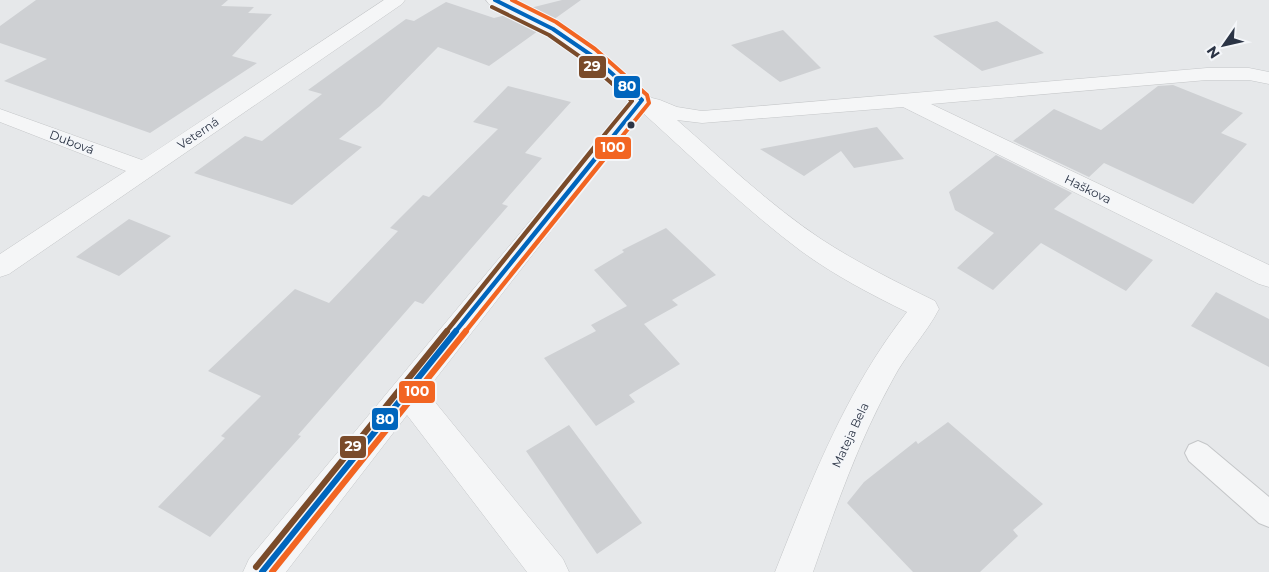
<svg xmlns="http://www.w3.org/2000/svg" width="1269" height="572" viewBox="0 0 1269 572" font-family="Montserrat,sans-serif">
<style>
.building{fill:#ced0d3}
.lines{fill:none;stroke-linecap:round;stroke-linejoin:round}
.service-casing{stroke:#c4c6c8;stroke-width:2}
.minor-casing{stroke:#c4c6c8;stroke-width:1}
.service{fill:#f5f6f7;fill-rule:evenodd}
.minor{fill:#f5f6f7;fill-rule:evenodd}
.bus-1-far2-casing{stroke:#f4f6f9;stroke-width:6}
.bus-1-far1-casing{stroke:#f4f6f9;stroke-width:8}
.bus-1-casing{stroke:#f4f6f9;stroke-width:10}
.bus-2-far2-casing{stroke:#f4f6f9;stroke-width:6}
.bus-2-far1-casing{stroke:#f4f6f9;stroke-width:8}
.bus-2-casing{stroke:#f4f6f9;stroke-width:10}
.bus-3-far2-casing{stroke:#f4f6f9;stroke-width:6}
.bus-3-far1-casing{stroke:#f4f6f9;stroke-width:8}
.bus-3-casing{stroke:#f4f6f9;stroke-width:10}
.bus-1-far2{stroke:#0065bd;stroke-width:4}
.bus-1-far1{stroke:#0065bd;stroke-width:4.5}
.bus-1{stroke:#0065bd;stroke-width:6}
.bus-2-far2{stroke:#f26522;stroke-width:4}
.bus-2-far1{stroke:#f26522;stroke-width:4.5}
.bus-2{stroke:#f26522;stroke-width:6}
.bus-3-far2{stroke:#7a4b2a;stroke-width:4}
.bus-3-far1{stroke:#7a4b2a;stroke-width:4.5}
.bus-3{stroke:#7a4b2a;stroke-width:6}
.bus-dot{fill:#2b3445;stroke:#f4f6f9;stroke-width:2}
.labels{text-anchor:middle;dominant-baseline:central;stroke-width:4;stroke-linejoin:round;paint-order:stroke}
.street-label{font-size:12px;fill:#2b3445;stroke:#f4f6f9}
.line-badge{stroke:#f4f6f9;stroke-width:2}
.badge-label{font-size:14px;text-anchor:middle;font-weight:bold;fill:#fff}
</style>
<rect width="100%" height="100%" fill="#e6e8ea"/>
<path class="building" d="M36 0H228L221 6 254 7 248 13 272 14 232 56 257 63 150 133 4 81 47 59 0 43V26Z
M562 0H581L553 20 530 8Z
M446 2 494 18 506 15 538 31 489 66 438 47 380 106 339 139 362 147 292 205 194 173 245 136 262 141 322 94 308 90 406 19 414 21Z
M997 21 1044 53 982 71 933 36Z
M783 30 821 68 780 82 731 45Z
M1173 85 1243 113 1221 133 1247 144 1193 204 1104 163 1089 177 1013 141 1054 109 1101 130 1158 86Z
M508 86 571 102 525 153 542 158 502 204 508 206 423 304 415 301 298 435 301 436 210 537 158 507 225 438 221 436 261 396 208 371 295 289 329 303 398 231 390 228 423 195 429 197 498 129 473 122Z
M877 127 904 159 854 168 841 151 804 176 760 149Z
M996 155 1072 193 1054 209 1153 260 1126 291 1041 243 993 290 957 268 994 233 955 210 949 192Z
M129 219 171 236 119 276 76 257Z
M666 228 716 275 672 300 678 305 644 324 680 364 629 395 635 402 596 426 544 358 596 331 591 325 627 306 594 270 624 252 622 250Z
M1216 292 1269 319V367L1191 326Z
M948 422 1043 504 1013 530 1018 536 980 572H913L847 503 864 482 916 441 918 444Z
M569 425 642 523 597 554 526 451Z"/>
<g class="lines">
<defs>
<path id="service" d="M1198 441 1207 445 1269 497V527L1259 523 1189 461 1185 453 1189 445Z"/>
<path id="minor" d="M384 0H405L402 4 9 274 0 277V254L126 171 0 122V109L142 160Z
M486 0H509L560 25 598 51 652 98 660 100 677 107 702 111 1207 68H1249L1269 72V84L1249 80H1207L931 104 1269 265V287L1259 284 903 107 702 123 677 120C724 161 770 205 821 239 858 263 896 282 935 301L939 309C926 334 906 354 893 379 859 440 836 506 813 572H775C811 481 846 390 907 312 870 294 834 275 801 251 745 209 695 160 643 113L426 391 563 559 569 572H527L407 415 286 572H243L249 559 630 101 584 59 546 33 489 4Z"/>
</defs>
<use href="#service" class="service-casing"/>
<use href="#minor" class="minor-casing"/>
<use href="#service" class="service"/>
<use href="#minor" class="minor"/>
<defs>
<path id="bus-1-far2" d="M495 0 553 29 591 55 642 100 606 145"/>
<path id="bus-1-far1" d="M455 332 607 144"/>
<path id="bus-1" d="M262 572 456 331"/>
<path id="bus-2-far2" d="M512 0 556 22 595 49 647 95 649 103 615 145"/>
<path id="bus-2-far1" d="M465 332 616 144"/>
<path id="bus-2" d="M272 572 466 331"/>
<path id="bus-3-far2" d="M492 7 549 35 586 61 632 101 596 145"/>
<path id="bus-3-far1" d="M446 332 597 144"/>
<path id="bus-3" d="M256 567 447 331"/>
</defs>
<use href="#bus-1-far2" class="bus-1-far2-casing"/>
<use href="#bus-1-far1" class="bus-1-far1-casing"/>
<use href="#bus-1" class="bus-1-casing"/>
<use href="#bus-2-far2" class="bus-2-far2-casing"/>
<use href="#bus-2-far1" class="bus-2-far1-casing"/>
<use href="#bus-2" class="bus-2-casing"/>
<use href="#bus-3-far2" class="bus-3-far2-casing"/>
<use href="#bus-3-far1" class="bus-3-far1-casing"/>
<use href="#bus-3" class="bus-3-casing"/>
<use href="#bus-1-far2" class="bus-1-far2"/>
<use href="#bus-1-far1" class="bus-1-far1"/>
<use href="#bus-1" class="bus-1"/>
<use href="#bus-2-far2" class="bus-2-far2"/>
<use href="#bus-2-far1" class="bus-2-far1"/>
<use href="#bus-2" class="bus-2"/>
<use href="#bus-3-far2" class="bus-3-far2"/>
<use href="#bus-3-far1" class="bus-3-far1"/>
<use href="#bus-3" class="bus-3"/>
</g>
<circle class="bus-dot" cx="631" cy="125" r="4.5"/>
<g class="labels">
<g class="street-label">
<text transform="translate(198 133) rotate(-34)">Veterná</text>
<text transform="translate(72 142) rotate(21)">Dubová</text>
<text transform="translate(1088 189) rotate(26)">Haškova</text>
<text transform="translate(850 435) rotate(-65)">Mateja Bela</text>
</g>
</g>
<g class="line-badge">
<rect x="578" y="55" width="29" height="24" rx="5" fill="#7a4b2a"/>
<rect x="613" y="75" width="28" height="24" rx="5" fill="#0065bd"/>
<rect x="594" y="136" width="38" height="24" rx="5" fill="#f26522"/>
<rect x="398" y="380" width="38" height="24" rx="5" fill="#f26522"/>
<rect x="371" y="407" width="28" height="24" rx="5" fill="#0065bd"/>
<rect x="339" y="435" width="28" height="24" rx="5" fill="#7a4b2a"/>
</g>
<g class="badge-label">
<text x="592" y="71">29</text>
<text x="627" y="91">80</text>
<text x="613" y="152">100</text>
<text x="417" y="396">100</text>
<text x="385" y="424">80</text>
<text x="353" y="451">29</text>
</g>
<g transform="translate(1224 45) rotate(236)" stroke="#f4f6f9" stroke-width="4" paint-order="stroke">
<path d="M0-4L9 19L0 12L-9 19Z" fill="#2b3445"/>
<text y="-8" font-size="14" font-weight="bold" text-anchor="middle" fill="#2b3445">N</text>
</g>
</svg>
